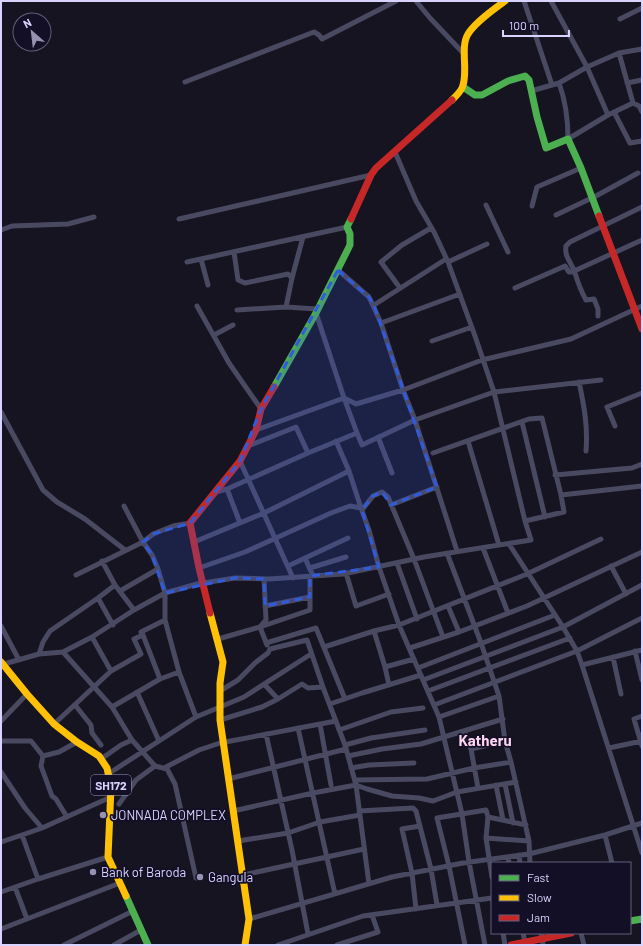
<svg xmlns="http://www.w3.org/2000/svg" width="643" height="946" viewBox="0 0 643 946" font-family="Barlow,sans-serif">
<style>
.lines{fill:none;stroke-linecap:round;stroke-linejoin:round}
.street{stroke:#4a4962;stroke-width:5}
.fast{stroke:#4caf50;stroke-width:7}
.slow{stroke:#ffc107;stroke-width:7}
.jam{stroke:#c62828;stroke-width:7}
.marked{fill:#305bdc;fill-opacity:0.2;stroke:#305bdc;stroke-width:3;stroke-dasharray:8 5;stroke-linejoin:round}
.poi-dot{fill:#9591b1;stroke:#130f26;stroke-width:1.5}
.labels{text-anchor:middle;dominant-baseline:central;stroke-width:3.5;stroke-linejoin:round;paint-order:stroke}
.shield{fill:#130f26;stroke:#9e99be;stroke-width:1}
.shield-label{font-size:12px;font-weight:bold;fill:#d9d4ff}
.poi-label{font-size:13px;fill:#d9d4ff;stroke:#130f26;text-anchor:start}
.quarter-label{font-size:15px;font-weight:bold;fill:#ffd6f0;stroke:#130f26}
</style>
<rect width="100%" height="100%" fill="#161421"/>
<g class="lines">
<path class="street" d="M416 1 430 18 465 55
M524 1 552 85
M551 1 587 67 608 115
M620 19 642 8
M619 53 633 103 639 106 642 112
M185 82 314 32 319 35 322 39 396 1
M559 83C566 102 568 118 568 139L608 115 633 103
M627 83 642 80
M531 91 559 83 587 67 619 53 642 49
M614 112 630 143 642 141
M486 205 508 252
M532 206 537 187 581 168
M556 215 596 196 638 173
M179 219 371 175
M1 230 12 226 68 224 94 217
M303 237 292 278 286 307 317 309
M234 252 238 280 245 283 288 274 292 278
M201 259 208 285
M187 262 347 227
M448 262 487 244
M338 270 369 297 381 323 403 390 482 360 571 339 642 306
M400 288 381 262 402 245 431 228
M515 288 565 266 569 272H572L642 240
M374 305 446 259
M197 306 229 363 261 409
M237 310 286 307
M598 316V309L594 299 586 300C581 291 578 283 575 273 572 263 564 257 566 246L570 242 642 207
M381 323 460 294
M214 335 233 325
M432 341 472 327
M579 382C584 405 588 427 586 451
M1 412 43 490 57 502 85 519 125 550
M522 422 545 517
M615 426 607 407 642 393
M256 430 344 398 316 313
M357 433 362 445 415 420 494 392 601 380
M378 437 392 473
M468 441 499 545
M248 446 296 427 308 453
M433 453 529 419 542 418 561 495 564 512 525 521
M240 461 293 578
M349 471 361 508
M555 475 632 468 642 464
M227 489 240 523
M216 492 227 489 308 453 357 433 344 398 356 404 403 390 415 420 457 551
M561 495 642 486
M391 505 437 487
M124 506 143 542 152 555 158 569 165 593V620L179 672 196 717
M362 510 373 496 382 492 388 497 414 559 443 637
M194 542 264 513 349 471 336 441
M509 544 563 627 577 651 582 665
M483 548 508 613
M447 553 481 643 499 696 505 741 511 762 529 841 530 863
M305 558 313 576
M102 561 115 585
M397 563 417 619
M288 566 348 538
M611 566 626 594
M199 568 245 552 331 513 350 506 361 508 369 530 379 567 399 625 439 717 462 814 469 862 485 945
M310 568 346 557
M346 573 356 606 389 594
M76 575 143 542 153 534 173 526 190 523
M264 579 266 620 260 627 267 645
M120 591 158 569
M98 598 113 625
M265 606 310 597
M448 606 459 632
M1 626 19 660
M143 635 160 679
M92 637 111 671
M218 639 260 627 310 610V576
M266 643 316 628 345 699
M324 647 374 631
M410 648 459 632 527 606 642 552
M642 650 582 665 642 853
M635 651 642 680
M63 652 112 707 132 740 155 766 167 769
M39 654 43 642 50 631 98 598 115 585 134 610
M613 657 621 694
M4 664 39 654 63 652 92 637 134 610 165 593 197 584 235 578 269 579 343 574 424 557 531 540 525 521 494 392 475 336 448 262 434 232 416 201 395 152
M385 667 414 659
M418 668 555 615
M423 680 563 627 642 585
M264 684 278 699
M389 685 385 667 374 631 399 625 527 574 601 539
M220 691 238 680 255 663 268 653 270 649 307 640 324 690 345 745 356 785 369 884
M428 691 570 638
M137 692 159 741
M330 704 362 693 421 675
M75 705 91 725 92 733 101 745
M434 705 577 651 642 618
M112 707 160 679 179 672
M642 716 634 719 642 746
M439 717 499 696
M220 720 262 707 278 699 302 684 308 688 323 687
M1 721 27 694
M54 724 111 671 141 654 134 639 143 635 141 632 165 620
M320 724 331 785
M298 728 335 894
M339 730 391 712 423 708
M465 732 471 749 478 788
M266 734 292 850 308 934
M1 741H31L43 756 41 766 52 796 56 799 67 817
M345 745 371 738 425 730
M609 748 642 741
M471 749 505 741
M43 756 59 752 77 742
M348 756 382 749 421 744 503 719
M101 759 121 745 132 740
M351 768 369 765 414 763
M1 772 25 808 42 828 22 835
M108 774 196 717 244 697 311 654
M228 779 346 749
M355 780 427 779 474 768 511 762
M505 784 513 823
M496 785 503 820
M119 804 136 780 155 766
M233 811 313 793 356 785 367 789 392 796 419 798 433 801 457 792 516 782
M359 811 413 808 416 811 431 869 437 905
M488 817 486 838 492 877
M42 828 111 797
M605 835 612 863
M486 838 529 841
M238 841 288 833 320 822 360 815
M1 842 22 835 38 879
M519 855 520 863
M508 857 509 863
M243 875 364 849
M196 878 175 784 166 767 199 750 220 743 336 721
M15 887 27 919
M1 892 38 879 108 857
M416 909 412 873 402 829 420 826
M249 919 392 877 463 863 529 854 605 835 642 823
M1 929 120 883
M503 933 505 945
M523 933 525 942
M541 933 543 945
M581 933 584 945
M64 945 133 911
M114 945 141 930
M278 945 363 916 492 898
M337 945 378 932 372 915
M465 945 449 866 437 818 486 810 488 817 526 825"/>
<path class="fast" d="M463 87 475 95H482L508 81 525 76 529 80 537 117 546 148 568 139 581 168 599 216
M274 387 316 313 350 245V234L347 227 351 219
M126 896 148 945
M630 921 642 919"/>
<path class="slow" d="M452 100C456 96 462 91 463 85 468 70 460 47 468 34 475 22 494 9 505 1
M210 613 223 662 220 683V720L249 919 245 945
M1 662 27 694 54 724 77 742 99 756 107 768 111 787 108 857 126 896"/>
<path class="jam" d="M599 216 642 329
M351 219 371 175 376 168 452 100
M210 613 199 568 190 523 240 461 256 430 261 409 274 387
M511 945 571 933"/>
</g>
<path class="marked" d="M338 270 369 297 374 305 437 487 391 505 382 492 373 496 362 510 379 567 310 576V597L265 606 264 579 235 578 165 593 152 555 143 542 153 534 190 523 240 461 261 409Z"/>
<g class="poi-dot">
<circle cx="103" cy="815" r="4"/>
<circle cx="93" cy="872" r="4"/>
<circle cx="200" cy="877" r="4"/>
</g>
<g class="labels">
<rect class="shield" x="91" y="775" width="40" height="20" rx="3"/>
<g class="shield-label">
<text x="111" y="785">SH172</text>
</g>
<g class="poi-label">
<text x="111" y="815">JONNADA COMPLEX</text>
<text x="101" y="872">Bank of Baroda</text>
<text x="208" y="877">Gangula</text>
</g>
<g class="quarter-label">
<text x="485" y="740">Katheru</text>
</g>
</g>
<rect width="643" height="946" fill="none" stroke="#d9d4ff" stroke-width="4"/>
<rect x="491" y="862" width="140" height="72" fill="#130f26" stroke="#625e7d"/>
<rect x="499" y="875" width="20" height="6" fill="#4caf50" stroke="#625e7d"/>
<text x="527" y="882" font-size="12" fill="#d9d4ff">Fast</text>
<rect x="499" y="895" width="20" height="6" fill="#ffc107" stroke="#625e7d"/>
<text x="527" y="902" font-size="12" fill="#d9d4ff">Slow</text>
<rect x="499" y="915" width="20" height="6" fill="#c62828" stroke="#625e7d"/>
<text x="527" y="922" font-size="12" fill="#d9d4ff">Jam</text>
<g transform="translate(32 32) rotate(332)"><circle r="19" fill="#130f26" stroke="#625e7d"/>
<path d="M0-3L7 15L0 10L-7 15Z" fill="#9591b1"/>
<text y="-6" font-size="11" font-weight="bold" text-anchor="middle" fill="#d9d4ff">N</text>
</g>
<path d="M503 30v6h66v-6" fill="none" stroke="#d9d4ff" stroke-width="2"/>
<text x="509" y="30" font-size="12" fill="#d9d4ff" stroke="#130f26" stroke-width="3" paint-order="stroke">100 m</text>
</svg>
